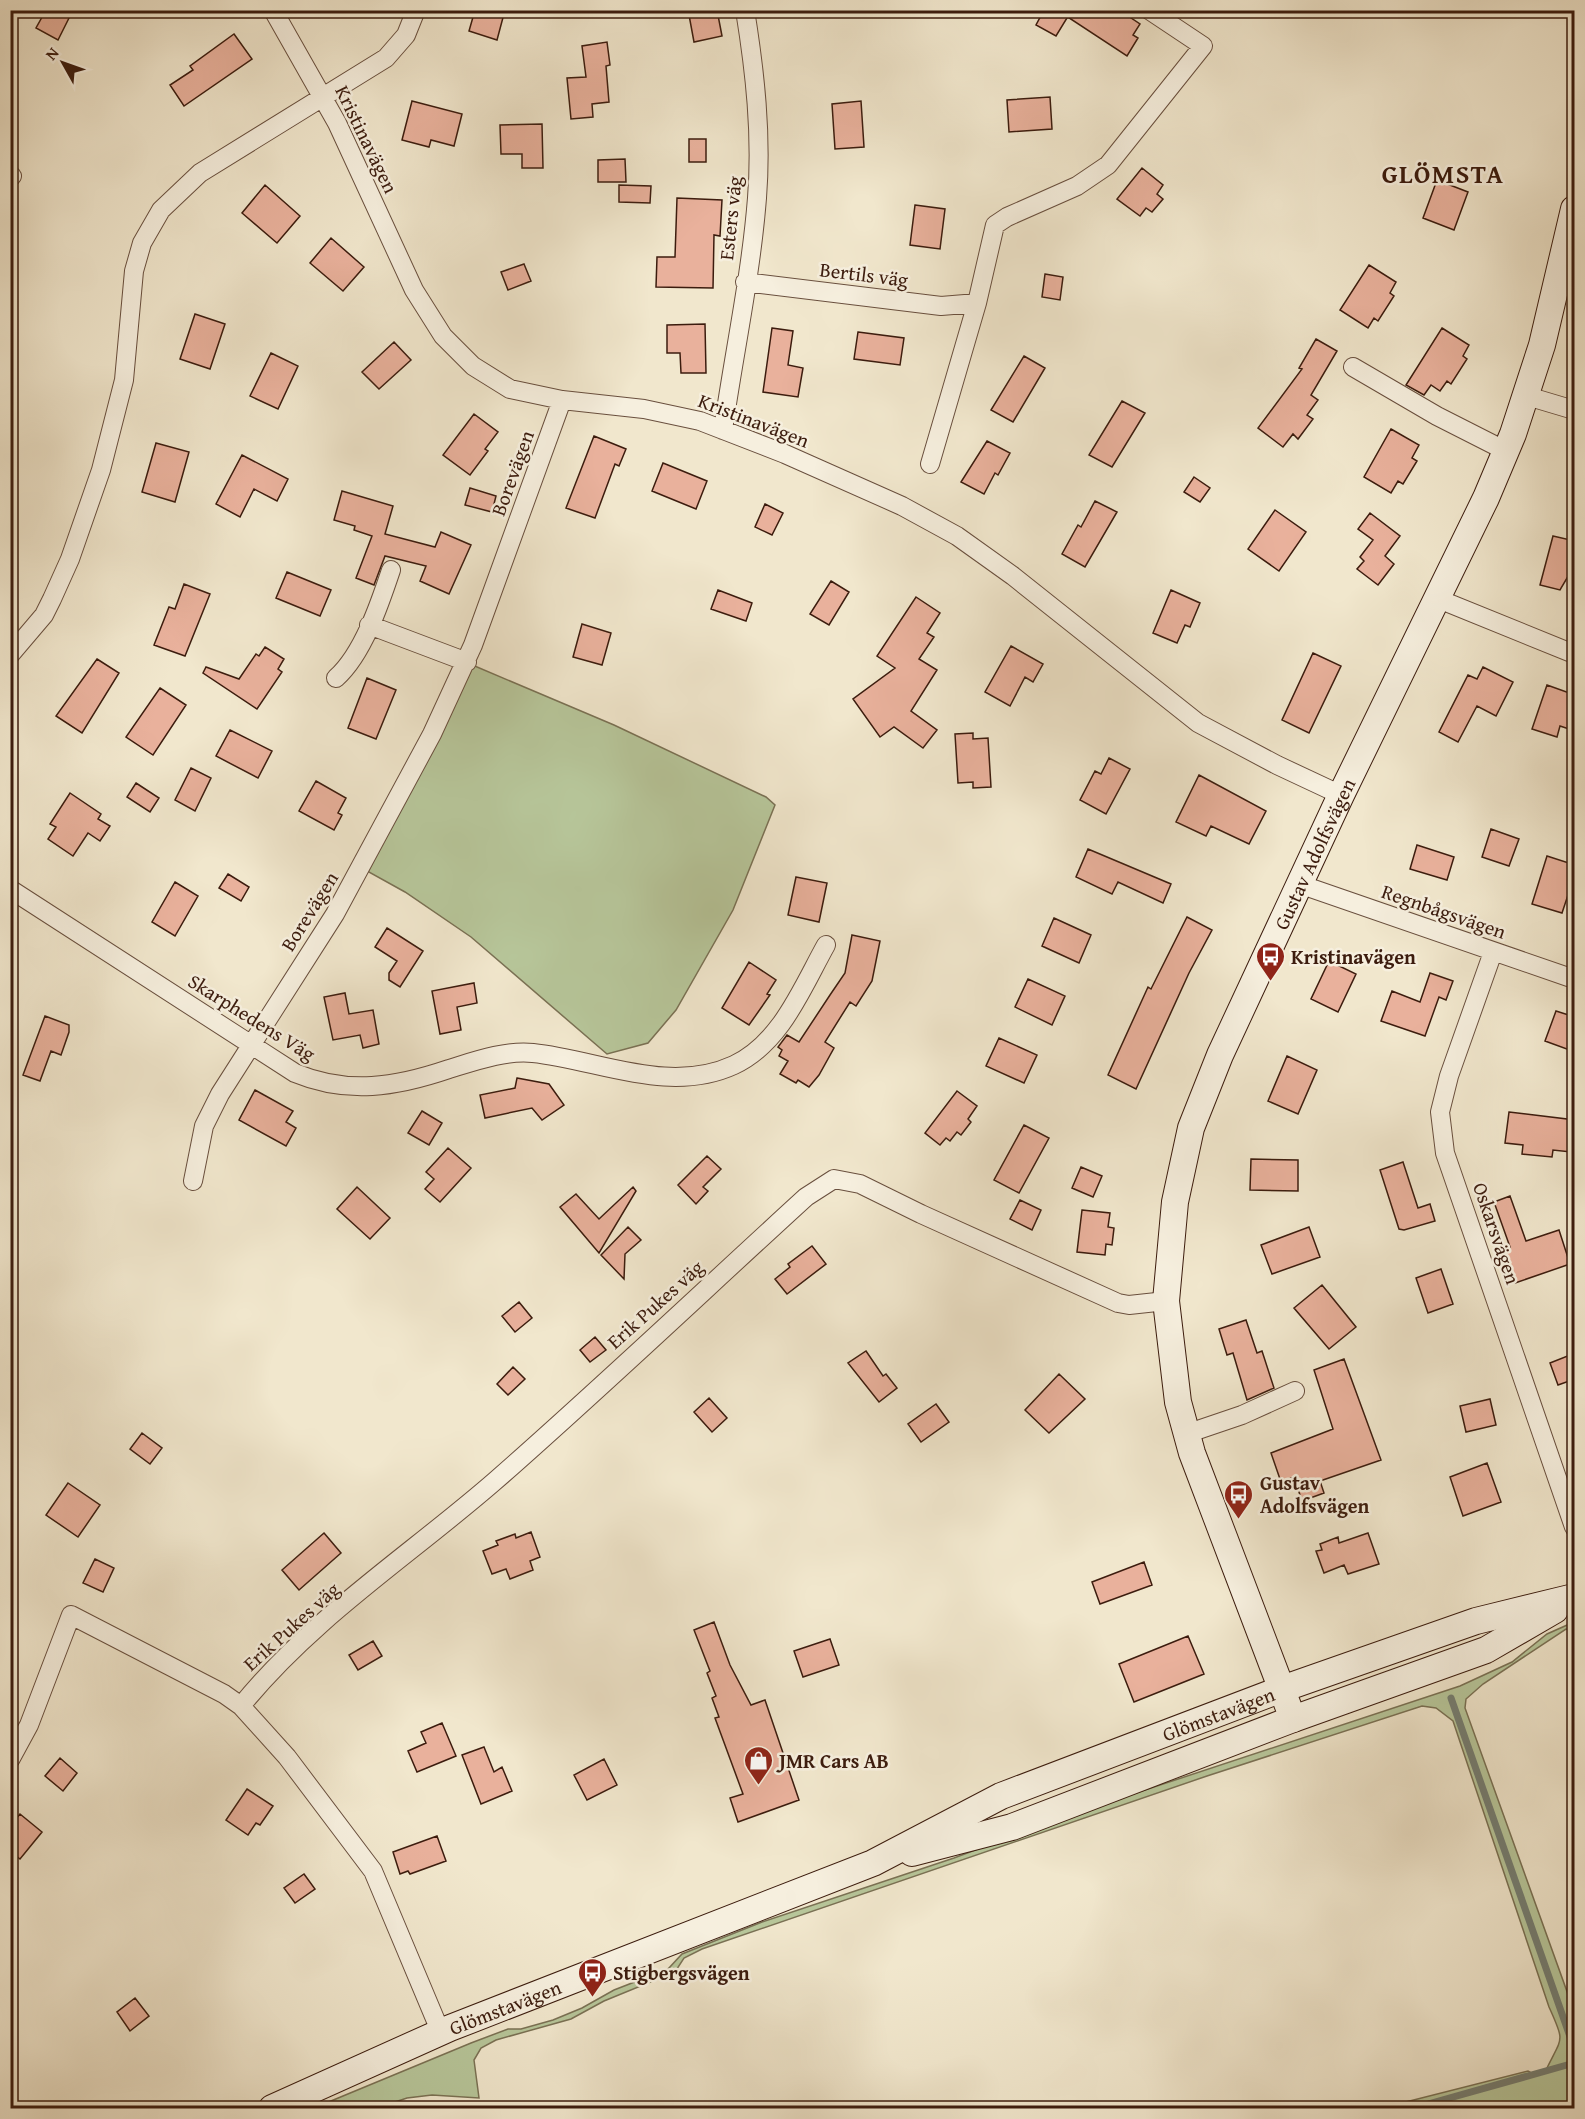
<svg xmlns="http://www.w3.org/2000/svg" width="1585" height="2119" viewBox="0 0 1585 2119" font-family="'Gentium Book Plus',serif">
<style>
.green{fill:#b7c69a;stroke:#7a7154;stroke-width:1.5}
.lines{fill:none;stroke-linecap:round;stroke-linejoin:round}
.stream{stroke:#757e72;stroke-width:7}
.building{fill:#e9b19c;stroke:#3c1c0e;stroke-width:1.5}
.street-casing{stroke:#694f3e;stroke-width:20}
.secondary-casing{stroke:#3c1c0e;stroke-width:28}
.street{stroke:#f6efde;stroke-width:18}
.secondary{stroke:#f6efde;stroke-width:26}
.labels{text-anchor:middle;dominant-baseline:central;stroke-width:5;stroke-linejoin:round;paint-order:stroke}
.street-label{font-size:20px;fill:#3c1c0e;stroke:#f6efde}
.poi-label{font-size:20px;font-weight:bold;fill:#3c1c0e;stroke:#f6efde;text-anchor:start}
.district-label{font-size:26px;font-weight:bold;letter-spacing:1.5px;fill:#3c1c0e;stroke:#f6efde}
</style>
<rect width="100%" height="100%" fill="#f1e7cd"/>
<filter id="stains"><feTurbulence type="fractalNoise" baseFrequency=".00333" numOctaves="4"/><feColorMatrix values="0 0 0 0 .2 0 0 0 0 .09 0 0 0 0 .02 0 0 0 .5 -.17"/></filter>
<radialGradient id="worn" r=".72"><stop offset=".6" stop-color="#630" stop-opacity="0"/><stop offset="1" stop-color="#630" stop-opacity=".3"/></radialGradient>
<path class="green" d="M470 664 614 725 766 797 775 805 733 910 676 1010 648 1043 607 1054 471 937 405 892 367 871Z
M1574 1622V1630L1566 1629 1483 1684 1466 1699 1465 1708 1574 2011V2108H1382L1528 2071 1535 2075 1545 2072C1562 2036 1566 2044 1549 2007L1453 1721 1436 1708 1422 1706 1207 1776 702 1949 684 1958 675 1972 604 2001 571 2019 496 2040 481 2048 474 2060 479 2098 432 2095 407 2098 377 2108H314L471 2043 508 2029H521L553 2020 582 2008 614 1990 668 1969 682 1954 762 1922 954 1858 1060 1818 1460 1686 1512 1662 1547 1634Z"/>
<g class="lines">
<path class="stream" d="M1451 1698 1574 2048
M1414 2108 1574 2063"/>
</g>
<path class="building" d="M46 10H73L58 40 36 28Z
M475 10H505L497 40 469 31Z
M717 10 722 36 694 42 689 15Z
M1044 10H1055L1067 18 1056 36 1036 25Z
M1057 10H1095L1105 17 1110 10H1119L1140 24 1133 35 1138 38 1127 56Z
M234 34 252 59 184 106 170 85 193 70 190 66Z
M607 42 610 65 606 66 609 102 592 104 593 117 571 119 567 78 586 77 582 46Z
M1050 97 1052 129 1009 132 1007 100Z
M412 101 462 114 454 146 431 140 429 147 402 140Z
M861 101 864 147 835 149 832 104Z
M542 124 543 168H522V154H501L500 125Z
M689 139H706V162H689Z
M625 159 626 182H598V160Z
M1142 168 1163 185 1157 194 1163 199 1152 212 1146 208 1140 216 1117 199Z
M1437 180 1468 192 1454 230 1423 218Z
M265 185 300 216 277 243 242 213Z
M619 185 651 186 650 203 619 202Z
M677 198 722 200 720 236 714 235 713 288 656 287 657 257H675Z
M915 205 945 209 940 249 910 245Z
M331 238 364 267 343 291 310 263Z
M524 264 531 281 508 290 501 272Z
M1369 265 1396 282 1390 293 1394 296 1378 321 1374 318 1368 328 1340 310Z
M1045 274 1063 277 1060 300 1042 297Z
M195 314 225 324 210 369 180 359Z
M705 324 706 373H681L680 353H667V325Z
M772 328 793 331 788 365 803 368 798 397 763 392Z
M1442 328 1469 345 1463 356 1467 359 1451 384 1447 381 1440 391 1431 385 1424 395 1406 385Z
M858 332 904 338 900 365 854 359Z
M1316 339 1337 351 1311 395 1318 400 1307 415 1313 419 1298 439 1293 434 1283 447 1258 428 1302 369 1299 368Z
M394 342 411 360 379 389 362 372Z
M271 353 298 366 278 409 250 396Z
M1024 356 1045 368 1013 422 991 410Z
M1122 401 1145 413 1112 467 1089 455Z
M474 414 498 432 485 449 488 451 470 475 443 455Z
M1391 429 1419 445 1412 458 1417 461 1403 484 1398 481 1391 493 1364 477Z
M594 436 626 449 619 466 615 464 595 518 566 508Z
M987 441 1010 453 998 475 995 473 984 494 961 482Z
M156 443 189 452 175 502 142 492Z
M242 455 288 479 277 501 254 489 240 517 216 504Z
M663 463 707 481 696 509 652 491Z
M1194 477 1210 488 1200 502 1184 492Z
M470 488 496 496 492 512 465 505Z
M342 491 393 506 385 534 435 547 441 532 471 545 449 594 420 581 426 566 385 556 374 585 356 578 372 536 354 530 355 526 334 520Z
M1095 501 1117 512 1085 567 1062 554 1078 525 1081 527Z
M765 504 783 513 772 535 755 527Z
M1275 510 1306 532 1279 571 1248 549Z
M1370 513 1400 536 1385 556 1394 564 1378 585 1357 569 1364 561 1360 557 1373 540 1358 529Z
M1553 536 1575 541V558L1569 579 1567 578 1560 590 1540 585Z
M287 572 331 590 320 616 276 598Z
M831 581 849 592 829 625 810 614Z
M184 584 210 594 185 656 154 645 169 607 175 609Z
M718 590 752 603 746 621 711 609Z
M1171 590 1200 603 1190 627 1185 625 1177 643 1153 633Z
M916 597 940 613 927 633 934 637 919 659 937 670 911 711 937 730 923 748 894 727 880 737 853 699 895 668 877 656Z
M582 624 611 633 602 665 573 657Z
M1011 646 1043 664 1033 682 1025 677 1010 706 985 692Z
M265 647 284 659 278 669 282 672 257 709 203 673 206 667 239 679 256 654 259 656Z
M1313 653 1341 666 1309 733 1282 720Z
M97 659 119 673 82 733 56 716Z
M1483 667 1513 682 1496 716 1477 706 1458 742 1439 732 1468 675 1477 679Z
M367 678 396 690 376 739 348 728Z
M1547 685 1575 695V731L1560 726 1557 737 1532 729Z
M160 688 186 705 153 755 126 737Z
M230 730 272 751 258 778 216 756Z
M973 733V739L988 738 991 787 973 788V782L958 783 955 734Z
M1109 758 1130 769 1106 814 1080 800 1095 771 1101 774Z
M191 768 211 778 195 811 175 800Z
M1199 775 1266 811 1249 844 1211 826 1206 836 1176 822Z
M316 781 346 798 338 813 342 815 334 830 299 811Z
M136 783 159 798 150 812 127 797Z
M70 793 101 814 98 819 110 826 100 841 88 833 73 856 48 839 56 827 50 824Z
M1491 829 1519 839 1509 866 1482 857Z
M1417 845 1454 857 1447 880 1410 869Z
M1088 849 1171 884 1163 903 1118 882 1112 894 1076 877Z
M1547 856 1575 865V874L1562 913 1532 904Z
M228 874 249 887 241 901 219 888Z
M796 877 827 883 819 922 788 915Z
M175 882 198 896 175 936 152 922Z
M1187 917 1212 930 1189 973 1136 1089 1108 1075 1148 987 1151 989Z
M1054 918 1091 935 1079 963 1042 946Z
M387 928 423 951 400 987 389 980V973L397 961 375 947Z
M852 935 880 941 872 981 856 1006 850 1002 825 1042 834 1048 819 1075 809 1087 798 1080 796 1083 780 1074 788 1061 779 1056 782 1050 778 1047 787 1035 799 1042 830 995 845 973Z
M1329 961 1356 974 1338 1012 1311 999Z
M749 962 776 980 767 994 770 995 749 1025 722 1008Z
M1430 973 1453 981 1446 1000 1439 997 1425 1036 1381 1021 1392 991 1420 1002Z
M1028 979 1065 996 1052 1025 1015 1007Z
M474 983 477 1003 457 1007 461 1030 440 1034 432 991Z
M345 993 349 1014 373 1010 379 1044 363 1048 360 1035 333 1040 324 997Z
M1556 1011 1575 1017V1052L1545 1041Z
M45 1016 69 1025V1032L61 1055 51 1051 40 1081 23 1075Z
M999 1038 1037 1055 1024 1083 986 1066Z
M1287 1056 1317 1070 1298 1114 1268 1101Z
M517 1078 549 1084 564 1105 542 1120 532 1108 485 1118 480 1095 515 1088Z
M255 1090 293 1111 286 1122 296 1128 286 1146 239 1120Z
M957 1091 977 1106 968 1119 971 1122 961 1135 957 1132 950 1141 946 1138 940 1145 925 1133Z
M422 1111 442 1123 429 1145 408 1133Z
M1509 1112 1575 1120 1571 1152 1553 1150 1552 1157 1522 1154 1523 1145 1505 1143Z
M1024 1125 1049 1138 1019 1193 994 1180Z
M448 1148 471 1168 440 1202 425 1189 434 1179 426 1172Z
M707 1156 721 1169 703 1187 708 1191 696 1204 678 1185Z
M1251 1159 1298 1160V1191L1250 1190Z
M1403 1162 1418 1208 1430 1204 1435 1221 1404 1230 1399 1229 1380 1170Z
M1081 1167 1102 1176 1093 1197 1072 1188Z
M357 1187 390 1218 370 1239 337 1209Z
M633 1187 636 1191 599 1253 560 1207 576 1194 599 1219Z
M1510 1196 1526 1241 1559 1230 1570 1264 1515 1283 1503 1249 1510 1247 1494 1202Z
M1020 1200 1041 1210 1032 1230 1010 1219Z
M1082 1210 1110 1213 1108 1227 1114 1228 1112 1245 1106 1244 1105 1255 1077 1252Z
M628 1227 641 1240 625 1254 624 1279 601 1255Z
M1309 1227 1320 1257 1272 1274 1261 1245Z
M812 1246 826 1264 787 1294 775 1279 790 1267 788 1264Z
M1441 1269 1453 1304 1428 1313 1416 1278Z
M1322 1285 1356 1327 1329 1349 1294 1308Z
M519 1302 532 1318 515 1332 502 1316Z
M1246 1320 1257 1353 1262 1351 1274 1388 1247 1400 1233 1353 1227 1355 1219 1329Z
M595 1337 606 1350 590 1362 580 1350Z
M866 1351 883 1376 886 1374 897 1388 879 1402 848 1363Z
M1575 1353V1379L1558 1385 1550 1363Z
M1344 1359 1381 1460 1320 1481 1324 1493 1302 1501 1294 1477 1281 1482 1271 1453 1333 1429 1314 1370Z
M513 1367 525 1379 508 1395 497 1384Z
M1059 1374 1085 1399 1049 1433 1025 1410Z
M709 1398 727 1418 712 1432 694 1412Z
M1490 1399 1496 1425 1466 1432 1460 1406Z
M936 1404 949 1422 921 1442 908 1424Z
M142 1433 162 1448 150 1464 130 1449Z
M1487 1463 1501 1502 1463 1516 1450 1477Z
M68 1483 100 1505 78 1537 46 1515Z
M531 1532 540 1557 530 1561 533 1570 510 1579 506 1569 492 1574 483 1551 498 1545 496 1541 515 1534 516 1538Z
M324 1533 341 1553 299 1590 282 1570Z
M1368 1533 1379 1564 1348 1574 1344 1565 1324 1573 1316 1551 1322 1550 1320 1544 1338 1537 1339 1543Z
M95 1559 114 1568 103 1592 83 1583Z
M1144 1562 1152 1585 1100 1604 1092 1582Z
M714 1622 730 1665 751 1705 765 1700 799 1800 738 1822 730 1798 743 1794 715 1718 719 1717 712 1698 716 1696 707 1673 710 1671 694 1630Z
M1188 1636 1204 1674 1134 1702 1119 1664Z
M830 1639 839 1665 803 1677 794 1651Z
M373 1641 382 1656 358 1670 349 1655Z
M442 1723 456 1756 417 1772 408 1751 426 1743 421 1732Z
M484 1747 494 1772 502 1767 512 1791 481 1804 462 1755Z
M60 1758 77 1773 63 1791 45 1776Z
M604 1759 617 1785 587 1800 574 1775Z
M247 1789 273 1806 260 1825 256 1823 248 1835 226 1820Z
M20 1814 42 1832 20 1859 10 1851V1826Z
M437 1836 446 1861 410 1874 408 1871 400 1874 393 1852Z
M304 1874 315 1889 295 1903 284 1888Z
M135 1998 149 2016 130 2031 117 2012Z"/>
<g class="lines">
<defs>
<path id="street" d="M273 10 337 123 414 290 443 336 473 366 510 389 562 400 644 409 700 421 785 454 902 506 957 536 1013 576 1198 723 1277 765 1341 795
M10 175 12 176
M745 282 941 306 977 303
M1353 367 1437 416 1506 451
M1527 396 1574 410
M723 430C734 353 751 275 757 198 762 135 755 72 745 10
M930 464 977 303 995 225 1007 217 1077 186 1108 165 1203 46 1149 10
M1436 598 1574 654
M369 625 467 662
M10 655 44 615 52 599 70 559 101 470 124 380 134 271 142 243 161 210 200 173 386 58 406 35 416 10
M336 678C363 654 380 603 391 570
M1299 884 1574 979
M10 889 295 1073C348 1095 396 1087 449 1069 475 1061 506 1050 533 1053 599 1060 669 1095 734 1065 781 1043 802 988 826 945
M1493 952 1449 1076 1440 1112 1445 1153 1574 1527
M193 1181 204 1126 220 1094 335 914 432 734 473 645 562 400
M1186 1434 1242 1415 1295 1391
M241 1706C312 1618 410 1555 495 1481 600 1389 702 1292 806 1197L834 1179 860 1184 921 1214 1118 1303 1129 1305 1166 1301
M10 1760 29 1725 71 1615 224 1694 241 1706 287 1757 373 1871 441 2033"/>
<g id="secondary">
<path id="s1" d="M1293 1719 1192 1453 1178 1402 1166 1301 1175 1202 1191 1128 1220 1055 1341 795 1486 498 1513 434 1542 345 1574 209"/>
<path d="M912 1853 1012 1827 1293 1719 1486 1650 1555 1610"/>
<path id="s2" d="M272 2108 450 2028 873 1863 1001 1796 1282 1689 1476 1621 1574 1597"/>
</g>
</defs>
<use href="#street" class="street-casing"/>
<use href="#secondary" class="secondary-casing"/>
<use href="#street" class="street"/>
<use href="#secondary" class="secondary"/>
</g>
<defs>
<symbol id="bus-pin" viewBox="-11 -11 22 30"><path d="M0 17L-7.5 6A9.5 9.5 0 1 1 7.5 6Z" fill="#8f2418" stroke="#f6efde"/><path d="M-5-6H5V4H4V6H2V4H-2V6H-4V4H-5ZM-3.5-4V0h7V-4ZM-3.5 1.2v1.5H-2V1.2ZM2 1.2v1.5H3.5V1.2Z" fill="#fff"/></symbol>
<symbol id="shop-pin" viewBox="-11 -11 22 30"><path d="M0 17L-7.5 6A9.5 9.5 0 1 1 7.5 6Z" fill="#8f2418" stroke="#f6efde"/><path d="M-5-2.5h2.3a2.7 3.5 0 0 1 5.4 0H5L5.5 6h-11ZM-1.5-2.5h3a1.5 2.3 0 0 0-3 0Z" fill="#fff"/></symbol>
</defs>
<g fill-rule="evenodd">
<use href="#bus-pin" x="1254" y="940" width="33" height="45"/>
<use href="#bus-pin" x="1222" y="1478" width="33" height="45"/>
<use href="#shop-pin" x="742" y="1744" width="33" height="45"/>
<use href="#bus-pin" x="576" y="1956" width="33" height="45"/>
</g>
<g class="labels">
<g class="street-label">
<text transform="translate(367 139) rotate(64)">Kristinavägen</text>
<text transform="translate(730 218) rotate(-84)">Esters väg</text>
<text transform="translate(864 274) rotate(7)">Bertils väg</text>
<text transform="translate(754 420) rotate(21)">Kristinavägen</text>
<text transform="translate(512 473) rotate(-70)">Borevägen</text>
<text stroke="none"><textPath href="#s1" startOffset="915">Gustav Adolfsvägen</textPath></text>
<text transform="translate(309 911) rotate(-58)">Borevägen</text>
<text transform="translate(1444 911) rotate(19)">Regnbågsvägen</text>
<text transform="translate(252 1017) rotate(32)">Skarphedens Väg</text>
<text transform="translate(1497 1233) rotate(71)">Oskarsvägen</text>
<text transform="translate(655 1304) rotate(-42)">Erik Pukes väg</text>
<text transform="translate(291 1626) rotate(-42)">Erik Pukes väg</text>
<text stroke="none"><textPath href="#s2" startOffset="1026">Glömstavägen</textPath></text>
<text stroke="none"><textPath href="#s2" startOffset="254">Glömstavägen</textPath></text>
</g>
<g class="poi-label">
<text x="1291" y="956">Kristinavägen</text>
<text x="1260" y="1482">Gustav<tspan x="1260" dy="23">Adolfsvägen</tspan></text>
<text x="779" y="1760">JMR Cars AB</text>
<text x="613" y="1972">Stigbergsvägen</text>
</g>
<g class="district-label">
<text x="1443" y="173">GLÖMSTA</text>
</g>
</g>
<rect width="1585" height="2119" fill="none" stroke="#f1e7cd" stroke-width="36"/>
<rect x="12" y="12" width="1561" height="2095" fill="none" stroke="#3c1c0e" stroke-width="3"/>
<rect x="18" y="18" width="1549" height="2083" fill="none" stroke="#3c1c0e" stroke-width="1.5"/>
<g transform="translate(63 63) rotate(310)" stroke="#f6efde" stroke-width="4.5" paint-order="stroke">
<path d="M0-4.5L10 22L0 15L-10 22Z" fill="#3c1c0e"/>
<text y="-9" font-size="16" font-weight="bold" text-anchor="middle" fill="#3c1c0e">N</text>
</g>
<rect width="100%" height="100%" filter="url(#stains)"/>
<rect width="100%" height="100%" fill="url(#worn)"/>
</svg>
